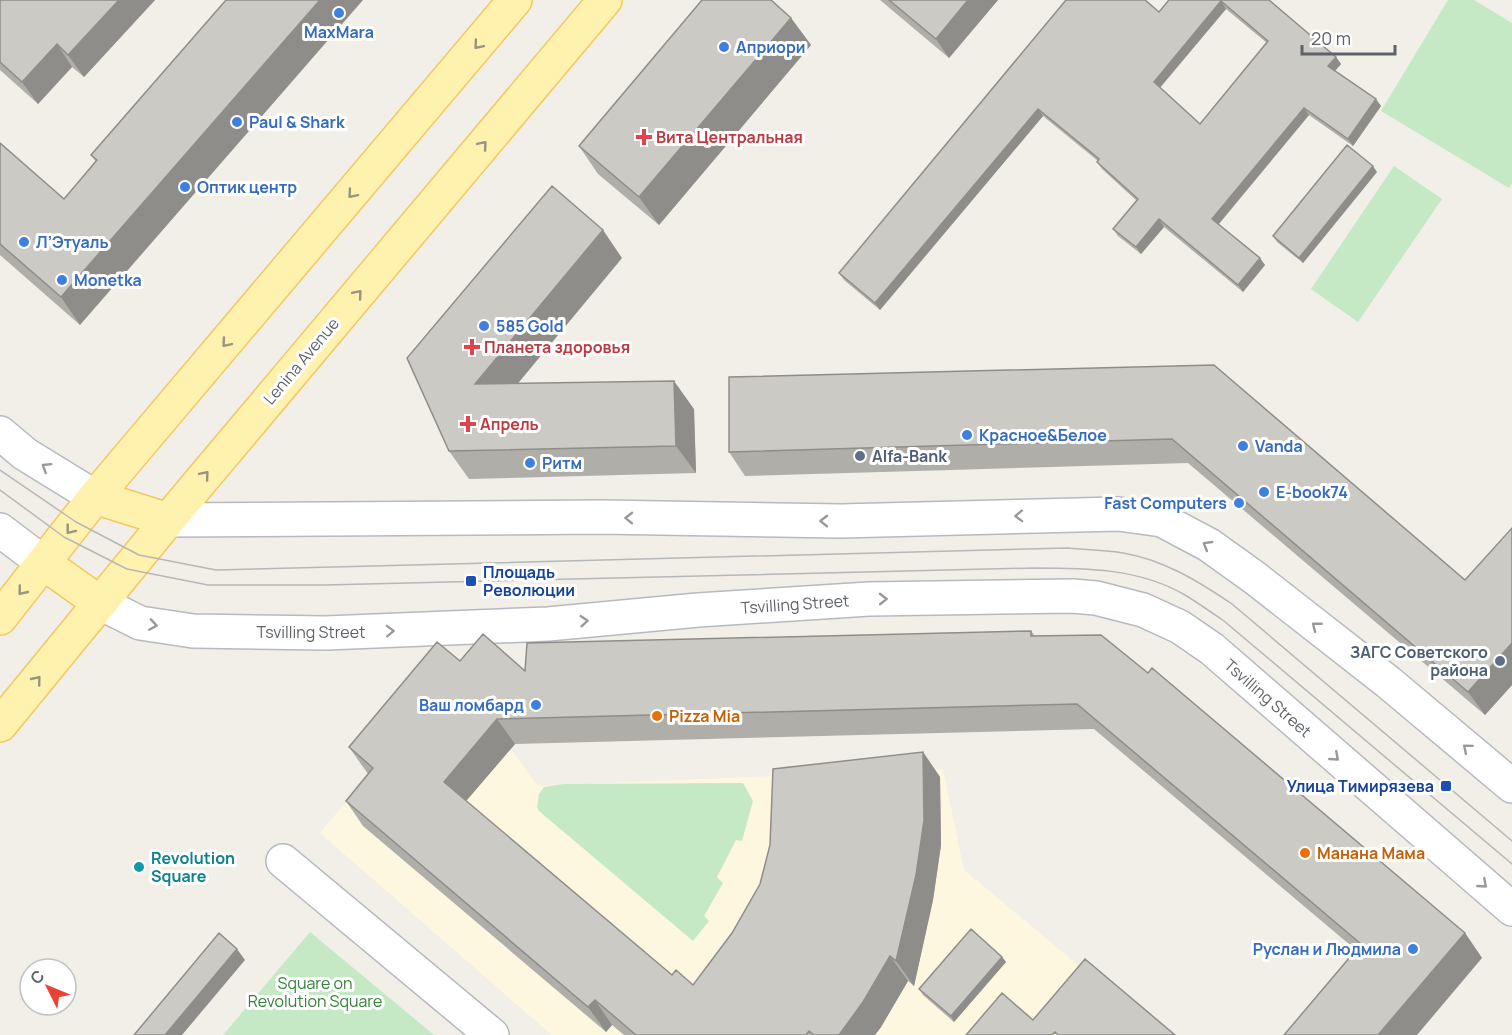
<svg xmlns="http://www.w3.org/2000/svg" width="1512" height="1035" viewBox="0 0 1512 1035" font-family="Manrope,sans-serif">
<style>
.commercial{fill:#fef7e0}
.green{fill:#c5e8c5}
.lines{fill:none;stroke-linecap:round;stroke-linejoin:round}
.street-casing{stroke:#b5b8bc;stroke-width:36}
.secondary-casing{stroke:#b6babf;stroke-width:36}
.primary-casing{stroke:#f2c960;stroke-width:36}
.street{stroke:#fff;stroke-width:33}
.secondary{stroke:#fff;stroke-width:33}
.primary{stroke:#fff2af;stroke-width:33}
.tram{stroke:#b6b7b8;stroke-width:1.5}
.wall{fill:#afaea9;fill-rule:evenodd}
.shaded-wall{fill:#8f8d8a}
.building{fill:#cccac5;stroke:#8f8d8a;stroke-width:1.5;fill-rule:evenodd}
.oneway{stroke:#979581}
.oneway2{stroke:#979a9d}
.shop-dot{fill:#3f7fe0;stroke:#fff;stroke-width:2}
.health-dot{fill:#e0444e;stroke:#fff;stroke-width:2}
.service-dot{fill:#5c6f8a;stroke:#fff;stroke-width:2}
.transit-dot{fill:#1a4fb4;stroke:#fff;stroke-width:2}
.food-dot{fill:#e8710a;stroke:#fff;stroke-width:2}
.culture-dot{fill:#0f9aa8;stroke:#fff;stroke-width:2}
.labels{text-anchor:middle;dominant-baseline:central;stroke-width:6;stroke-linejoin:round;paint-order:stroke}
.shop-label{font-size:16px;font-weight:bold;fill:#366cbe;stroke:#fff;text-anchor:start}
.health-label{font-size:16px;font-weight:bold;fill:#be3a42;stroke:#fff;text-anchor:start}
.street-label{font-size:16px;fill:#5f6368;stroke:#fff}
.service-label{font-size:16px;font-weight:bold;fill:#4e5e75;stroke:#fff;text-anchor:start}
.transit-label{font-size:16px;font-weight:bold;fill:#164399;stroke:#fff;text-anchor:start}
.food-label{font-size:16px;font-weight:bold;fill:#c56008;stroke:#fff;text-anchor:start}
.culture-label{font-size:16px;font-weight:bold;fill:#0d838f;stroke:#fff;text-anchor:start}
.park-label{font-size:16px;fill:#348238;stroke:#fff}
</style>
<rect width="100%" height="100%" fill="#f1efe8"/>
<path class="commercial" d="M453 672 538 786 943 769 964 870 1162 1035H552L320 833Z"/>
<path class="green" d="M1448 0H1474L1512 23V183L1509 188 1381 111Z
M1394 166 1442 199 1358 322 1311 289Z
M743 783 753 801 742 841 736 840 717 877 723 883 704 916 709 921 693 941 539 811 537 807 539 794 544 787 564 784Z
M310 932 434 1035H223Z"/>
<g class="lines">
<defs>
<path id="street" d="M283 861 492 1035"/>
<path id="secondary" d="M0 433 25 454 95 497
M168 520 601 517 841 521 1118 514 1162 520 1209 545 1255 578 1388 682 1512 786
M0 530 45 564
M100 603 140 623 193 631 326 633 548 624 698 610 869 599 1072 596 1096 598 1143 610 1180 627 1212 649 1512 909"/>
<path id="primary" d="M95 497 168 520
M45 564 100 603
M0 618 95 497 515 0
M0 725 168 520 605 0"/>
</defs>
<use href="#street" class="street-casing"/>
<use href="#secondary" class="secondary-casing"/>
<use href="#primary" class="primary-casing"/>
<use href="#street" class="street"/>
<use href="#secondary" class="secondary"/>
<use href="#primary" class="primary"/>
<path class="tram" d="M0 470 76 522 139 555 216 570 1068 548C1086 550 1105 550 1123 553 1164 560 1198 581 1232 604L1512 841
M0 490 64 537 127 569 208 585H325L1033 568C1084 568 1139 568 1185 595 1198 603 1211 612 1224 621L1512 864"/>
</g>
<path class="wall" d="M0 0H155L84 77 72 67 38 104 0 70Z
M226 0 80 325 0 255V143L64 199 96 162 91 155Z
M880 0H998L949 58Z
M1169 0H1269L1336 57 1341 64 1335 71 1381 106 1353 146 1309 115 1219 224 1265 265 1243 292 1164 227 1141 254 1118 236 1113 229 1137 201 1102 169 1097 162 1098 161 1043 116 880 310 844 280 839 273 1159 12ZM1226 9 1267 43 1200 124 1160 87Z
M791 18 811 45 659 225 598 174 579 146Z
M1377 172 1303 263 1277 242 1273 236Z
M622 258 518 383 694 409 696 473 469 479 449 451Z
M1214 365 1465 580 1512 528V685L1485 715 1188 463 745 476 729 452Z
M1031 631 1035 636 1465 933 1482 958 1356 950 1094 729 515 744 466 801 672 975 693 985 923 752 940 777 941 845 933 900 914 986 908 981 881 1027 875 1035H624L612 1025 606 1032 363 826 346 801 368 774 349 747 460 661 525 671Z
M1002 957 1006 962 954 1022 923 995 919 989Z"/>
<path class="shaded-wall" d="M119 0H155L84 77 68 55Z
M320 0H363L80 325 61 297Z
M968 0H998L949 58 936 39Z
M1221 1 1226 9 1159 89 1154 82Z
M791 18 811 45 659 225 639 197Z
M57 44 72 67 38 104 22 82Z
M1336 57 1341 64 1333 73 1328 66Z
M1376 99 1381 106 1353 146 1348 139Z
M1304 108 1309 115 1217 226 1212 219Z
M1038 109 1043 116 880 310 875 303Z
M1373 166 1377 172 1303 263 1299 258Z
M1159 219 1164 227 1141 254 1136 247Z
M603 230 622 258 495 411 475 384Z
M1260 258 1265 265 1243 292 1238 285Z
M674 381 694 409 696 473 676 446Z
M1512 643V685L1485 715 1468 692Z
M497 719 515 744 461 807 444 782Z
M923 752 940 777 941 845 933 900 914 986 896 961Z
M1465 933 1482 958 1417 1035H1378Z
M237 949 245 960 182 1035H165Z
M890 956 908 981 881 1027 875 1035H839Z
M1002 957 1006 962 954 1022 951 1016Z
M595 1000 612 1025 606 1032 588 1007Z"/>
<path class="building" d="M0 0H119L68 55 57 44 22 82 0 62Z
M226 0H320L61 297 0 244V143L64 199 97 160 91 155Z
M702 0H771L791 18 639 197 579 146Z
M889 0H968L936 39Z
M1066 0H1145L1159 12 1169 0H1269L1336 57 1328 66 1376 99 1348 139 1304 108 1212 219 1260 258 1238 285 1159 219 1136 247 1113 229 1138 199 1097 162 1099 159 1038 109 875 303 839 273ZM1221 1 1268 41 1200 124 1154 82Z
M1347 145 1373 166 1299 258 1273 236Z
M552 186 603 230 475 384 674 381 676 446 449 451 407 358Z
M1214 365 1465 580 1512 528V643L1468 692 1172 439 729 452V377Z
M1031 631V636L1101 635 1148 673 1152 668 1465 933 1378 1035H1284L1361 944 1077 704 497 719 444 782 672 975 676 970 693 985 732 933 760 884 770 845 773 769 923 752 924 820 916 875 896 961 890 956 863 1002 839 1035H814L809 1031 806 1035H636L595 1000 588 1007 346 801 373 768 349 747 437 642 460 661 483 634 525 671 527 643Z
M971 929 1002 957 951 1016 919 989Z
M219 933 237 949 165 1035H134Z
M1085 959 1175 1035H1058L1055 1032 1052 1035H966L1002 993 1033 1020Z"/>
<defs><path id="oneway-chevron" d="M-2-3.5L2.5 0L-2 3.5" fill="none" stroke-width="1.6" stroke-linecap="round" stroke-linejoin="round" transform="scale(1.5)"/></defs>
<g class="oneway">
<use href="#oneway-chevron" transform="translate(478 45) rotate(130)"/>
<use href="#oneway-chevron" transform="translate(483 145) rotate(-50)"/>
<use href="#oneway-chevron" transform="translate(352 194) rotate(130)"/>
<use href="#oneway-chevron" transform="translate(358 294) rotate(-50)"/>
<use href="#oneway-chevron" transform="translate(226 343) rotate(130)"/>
<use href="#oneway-chevron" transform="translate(205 475) rotate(-50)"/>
<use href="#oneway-chevron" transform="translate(70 530) rotate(128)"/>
<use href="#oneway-chevron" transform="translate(22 591) rotate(129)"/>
<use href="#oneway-chevron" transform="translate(37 680) rotate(-51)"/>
</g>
<g class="oneway2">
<use href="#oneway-chevron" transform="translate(46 467) rotate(-148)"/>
<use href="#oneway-chevron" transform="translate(1019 516) rotate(178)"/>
<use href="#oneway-chevron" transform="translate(629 518) rotate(-179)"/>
<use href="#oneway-chevron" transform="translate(824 521) rotate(-179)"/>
<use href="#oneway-chevron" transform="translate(1207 545) rotate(-149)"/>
<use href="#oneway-chevron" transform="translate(883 599) rotate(-1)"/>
<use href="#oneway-chevron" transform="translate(584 621) rotate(-5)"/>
<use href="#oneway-chevron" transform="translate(153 625) rotate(9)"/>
<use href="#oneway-chevron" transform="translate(1316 626) rotate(-142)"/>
<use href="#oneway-chevron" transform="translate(390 631) rotate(-2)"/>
<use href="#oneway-chevron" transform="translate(1467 748) rotate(-140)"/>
<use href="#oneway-chevron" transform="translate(1335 757) rotate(41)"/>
<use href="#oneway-chevron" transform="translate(1483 884) rotate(41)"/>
</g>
<g class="shop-dot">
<circle cx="339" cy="13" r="6"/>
<circle cx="724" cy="47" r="6"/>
<circle cx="237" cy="122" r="6"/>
<circle cx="185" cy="187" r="6"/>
<circle cx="24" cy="242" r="6"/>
<circle cx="62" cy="280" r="6"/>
<circle cx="484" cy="326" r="6"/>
<circle cx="967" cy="435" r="6"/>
<circle cx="1243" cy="446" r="6"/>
<circle cx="530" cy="463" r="6"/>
<circle cx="1264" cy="492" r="6"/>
<circle cx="1239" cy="503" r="6"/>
<circle cx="536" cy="705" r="6"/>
<circle cx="1413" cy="949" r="6"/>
</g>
<g class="health-dot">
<path d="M641 128h6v6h6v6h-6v6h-6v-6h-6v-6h6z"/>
<path d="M469 338h6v6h6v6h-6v6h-6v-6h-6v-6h6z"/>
<path d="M465 415h6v6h6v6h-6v6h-6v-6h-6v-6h6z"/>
</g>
<g class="service-dot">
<circle cx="860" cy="456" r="6"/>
<circle cx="1500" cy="661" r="6"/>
</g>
<g class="transit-dot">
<rect x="465" y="575" width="12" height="12" rx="3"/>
<rect x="1440" y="780" width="12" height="12" rx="3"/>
</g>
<g class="food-dot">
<circle cx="657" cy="716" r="6"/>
<circle cx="1305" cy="853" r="6"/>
</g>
<circle class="culture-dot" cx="139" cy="867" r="6"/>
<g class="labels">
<g class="shop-label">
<text x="339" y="32" text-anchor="middle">MaxMara</text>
<text x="736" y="47">Априори</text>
<text x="249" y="122">Paul &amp; Shark</text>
<text x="197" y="187">Оптик центр</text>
<text x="36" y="242">Л’Этуаль</text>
<text x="74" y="280">Monetka</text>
<text x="496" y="326">585 Gold</text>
<text x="979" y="435">Красное&amp;Белое</text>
<text x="1255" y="446">Vanda</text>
<text x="542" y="463">Ритм</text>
<text x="1276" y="492">E-book74</text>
<text x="1227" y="503" text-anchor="end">Fast Computers</text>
<text x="524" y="705" text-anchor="end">Ваш ломбард</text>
<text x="1401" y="949" text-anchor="end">Руслан и Людмила</text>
</g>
<g class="health-label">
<text x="656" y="137">Вита Центральная</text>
<text x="484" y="347">Планета здоровья</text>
<text x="480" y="424">Апрель</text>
</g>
<g class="street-label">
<text transform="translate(301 361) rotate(-50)">Lenina Avenue</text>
<text transform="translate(795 604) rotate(-4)">Tsvilling Street</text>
<text x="311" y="632">Tsvilling Street</text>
<text transform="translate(1268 698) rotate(41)">Tsvilling Street</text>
</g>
<g class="service-label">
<text x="872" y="456">Alfa-Bank</text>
<text x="1488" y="652" text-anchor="end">ЗАГС Советского<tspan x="1488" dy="18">района</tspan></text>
</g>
<g class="transit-label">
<text x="483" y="572">Площадь<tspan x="483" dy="18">Революции</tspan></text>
<text x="1434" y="786" text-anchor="end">Улица Тимирязева</text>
</g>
<g class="food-label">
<text x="669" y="716">Pizza Mia</text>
<text x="1317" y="853">Манана Мама</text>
</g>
<g class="culture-label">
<text x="151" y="858">Revolution<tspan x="151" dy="18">Square</tspan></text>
</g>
<g class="park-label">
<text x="315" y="983">Square on<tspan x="315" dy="18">Revolution Square</tspan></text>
</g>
</g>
<g transform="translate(48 987) rotate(313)"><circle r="28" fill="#ffffff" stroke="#bfc1c3" stroke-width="1.5"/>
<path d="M0-4.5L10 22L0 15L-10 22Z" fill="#ea4335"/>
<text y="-9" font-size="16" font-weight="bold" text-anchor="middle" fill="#5f6368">С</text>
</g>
<path d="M1302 45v9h93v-9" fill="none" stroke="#5f6368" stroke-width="3"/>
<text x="1311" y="45" font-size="18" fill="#5f6368" stroke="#ffffff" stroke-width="4.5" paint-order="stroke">20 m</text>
</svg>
